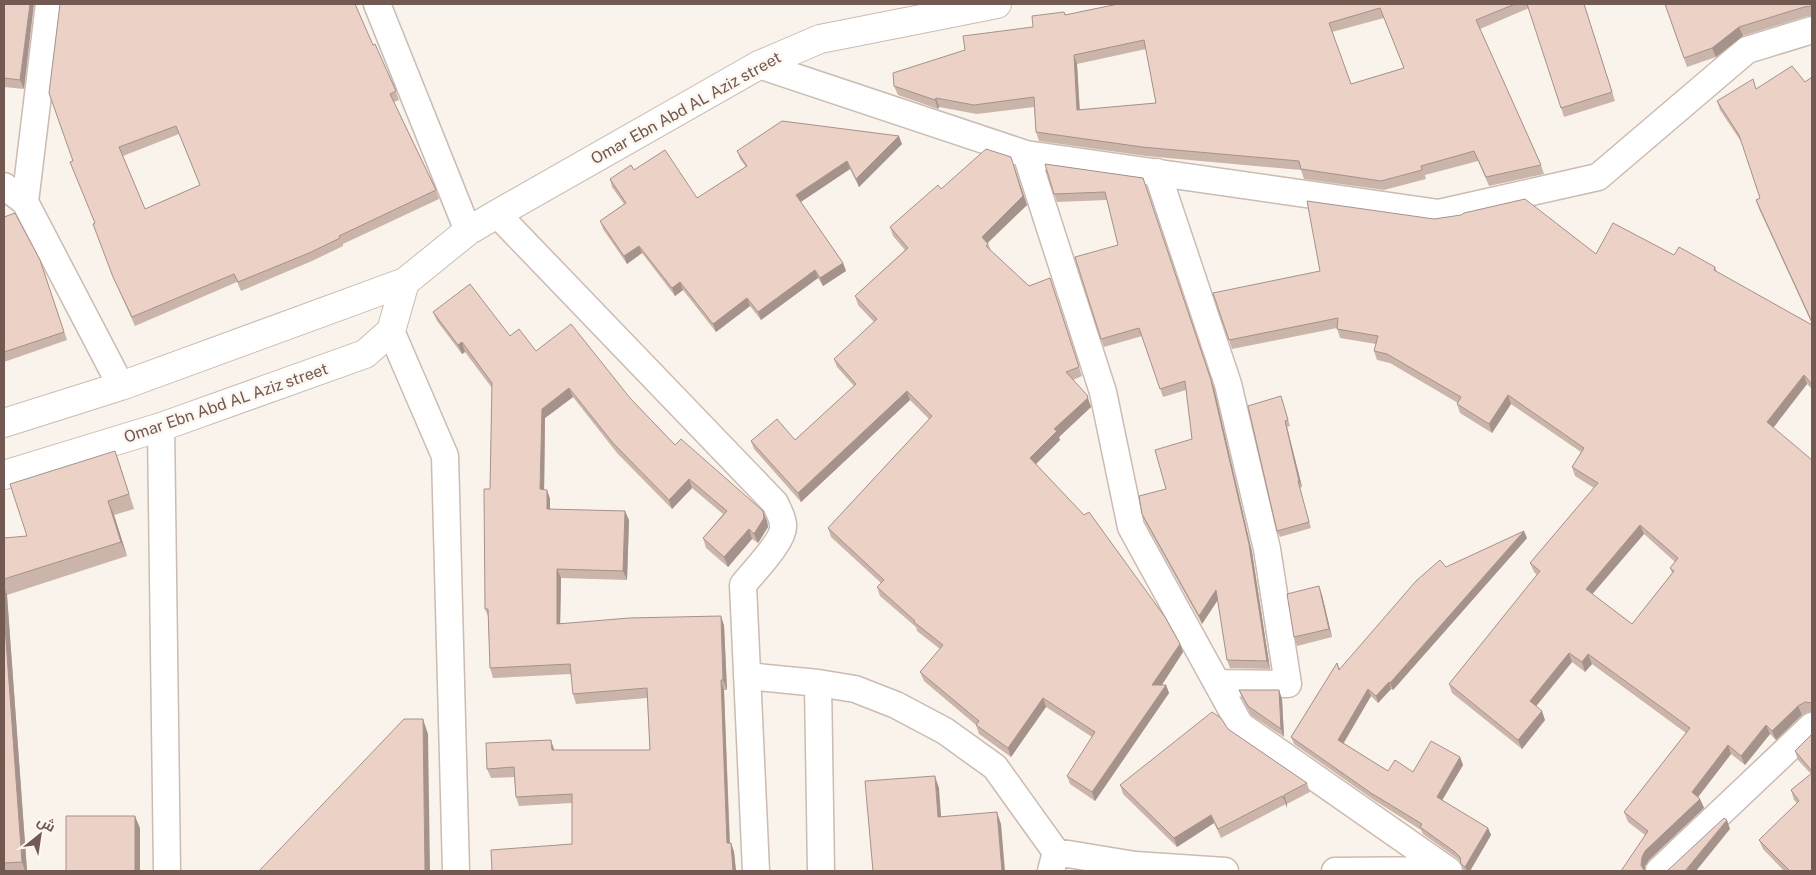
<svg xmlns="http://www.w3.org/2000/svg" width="1816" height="875" viewBox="0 0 1816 875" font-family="'Public Sans',Cairo,sans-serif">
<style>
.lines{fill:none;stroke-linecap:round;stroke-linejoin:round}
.minor-casing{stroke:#cbbbb2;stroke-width:29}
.tertiary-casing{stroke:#cbbbb2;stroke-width:30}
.minor{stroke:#fff;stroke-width:26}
.tertiary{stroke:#fff;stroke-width:28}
.wall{fill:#cbb4aa;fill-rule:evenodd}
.shaded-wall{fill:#a5928b}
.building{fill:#ecd1c6;stroke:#a5928b;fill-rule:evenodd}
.labels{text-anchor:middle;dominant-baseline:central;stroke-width:5;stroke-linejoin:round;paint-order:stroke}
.street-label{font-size:16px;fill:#725951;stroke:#fdf7f1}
</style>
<rect width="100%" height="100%" fill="#faf3eb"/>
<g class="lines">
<defs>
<path id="minor" d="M49 4 25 202 121 386
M377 4 468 231
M759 65 1026 154 1439 213 1598 177 1747 50 1812 30
M1026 154 1103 392 1131 527 1240 725 1449 871
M1157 172 1228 384 1267 549 1288 684 1217 683
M4 186 25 202
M497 214 775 503C778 510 783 518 783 525 785 540 753 572 743 585L756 871
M391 331 445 456 456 871
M161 427 167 871
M747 676 818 683 855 689 896 705 945 731 995 767 1056 852
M818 683 821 871
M1051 871 1056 852 1135 865 1225 871
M1335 871 1447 870
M1659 871 1812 726"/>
<path id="tertiary" d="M4 423 121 386 405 282 468 231 497 214 759 65 820 39 997 4
M4 475 161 427 365 354 391 331 405 282"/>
</defs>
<use href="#minor" class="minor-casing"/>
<use href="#tertiary" class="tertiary-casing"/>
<use href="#minor" class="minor"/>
<use href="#tertiary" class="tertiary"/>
</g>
<path class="wall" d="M4 4 24 89 4 87Z
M1118 4H1584L1615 101 1564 117 1529 8 1480 29 1541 165 1544 174 1489 186 1478 161 1425 175 1426 179 1384 190 1304 179 1301 170 1146 156 1039 141 1036 132 1034 107 977 114 939 107 938 109 898 95 894 86 965 50 1033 27 1064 12 1066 15ZM1384 18 1404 68 1351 84 1332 32ZM1146 49 1156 103 1080 110 1077 64Z
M1665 4H1812V16H1808L1743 36 1716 57 1687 67Z
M373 45 393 83 399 100 394 102 436 190 439 199 343 244V246L312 261 241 291 237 282 135 326 117 286 93 224 95 223 73 161ZM179 134 200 185 145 209 123 156Z
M1812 77V324L1759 209 1756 200 1760 198 1742 143 1720 110 1717 101 1756 89 1805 82Z
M902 144 859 187 850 169 801 202 843 263 846 271 823 286 818 278 761 320 750 306 716 332 683 290 675 296 642 253 627 264 603 229 600 221 624 204 612 187 610 179 634 170 697 198 746 167 740 159 737 151Z
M1045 164 1143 178 1214 388 1252 552 1270 669 1230 668 1227 660 1218 600 1202 624 1145 522 1142 514 1166 489 1192 439 1186 390 1163 397 1142 336 1104 347 1101 339 1118 245 1107 200 1057 202Z
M1014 166 1027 205 988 243 991 251 1029 286 1050 278 1082 376 1073 380 1090 404 1091 407 1059 437 1060 440 1036 464 1183 652 1162 685H1166L1169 693 1095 801 1070 784 1067 776 1092 737 1046 707 1011 757 979 734 976 725 924 681 920 672 940 649 917 631 916 627 880 596 877 587 881 583 831 537 828 528 929 419 910 400 801 502 754 449 751 441 795 440 854 386 837 367 834 359 874 322 858 305 855 296 905 250 893 236 890 227 941 189Z
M4 217 40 260 67 340 4 362Z
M1596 254 1674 255 1715 267 1717 272 1812 325V389L1807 384 1773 428 1812 460V712H1808L1802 715 1776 740 1770 734 1745 765 1731 754 1698 797 1700 799 1704 808 1649 860 1645 866V835L1628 822 1624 812 1686 733 1592 664 1585 672 1572 662 1536 706 1545 720 1522 749 1452 693 1449 684 1537 575 1534 572 1530 563 1594 488 1575 476 1572 467 1581 452 1511 404 1492 433 1460 413 1457 404 1458 403 1390 363 1377 360 1374 351 1376 344 1340 338 1337 328 1232 349 1213 293ZM1644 534 1675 562 1670 568 1672 573 1632 624 1592 594Z
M433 312 510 336 536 351 630 398 675 445 767 521 768 527 758 543 752 539 728 567 706 548 703 538 723 514 692 488 672 509 617 453 573 397 545 418 544 490H547L550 499V509L629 520 627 580 561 578 560 623 724 625 727 690H724L730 843H731L734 852 736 871H492L572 844V803L519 806 516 797 514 777 491 778 487 769 554 750H650L647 698 576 704 573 694 571 674 493 678 490 668 488 616 485 609 490 489 492 388 465 352 462 354 437 321Z
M1281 396 1290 426 1287 427 1302 487 1300 488 1311 528 1280 537 1277 531Z
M115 451 134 509 114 515 127 556 7 595 27 871H4V538L27 536Z
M1527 538 1393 690 1391 689 1378 703 1371 696 1344 743 1388 771 1413 772 1460 757 1463 765 1442 800 1488 828 1491 835 1470 871H1464L1461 862 1458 859 1423 834 1421 830 1374 800 1294 744 1291 737 1337 663 1340 669 1446 567Z
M1322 595 1332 637 1297 646 1294 637Z
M1239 690H1279L1282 699 1284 737 1251 715 1242 698Z
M1228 729 1307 783 1310 792 1287 804V808L1286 804 1221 838 1214 823 1177 847 1123 794 1120 785Z
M1812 734V871H1784L1763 849 1759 840 1797 803 1794 800 1791 790 1811 774 1798 760 1795 751Z"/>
<path class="shaded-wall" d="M30 4H34L24 89 20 80Z
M1739 27 1743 36 1716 57 1712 48Z
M1074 55 1077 64 1080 119 1077 110Z
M936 98 939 107 938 109 935 100Z
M899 136 902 144 859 187 856 179Z
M847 161 850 169 799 203 796 195Z
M1014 166 1027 205 985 245 982 237Z
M1143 178 1214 388 1252 552 1270 669 1267 661Z
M639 246 642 253 627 264 624 256Z
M843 263 846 271 823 286 820 278Z
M815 270 818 278 761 320 758 312Z
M680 282 683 290 675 296 672 288Z
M747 298 750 306 716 332 713 324Z
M462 342 465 352 462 354 458 345Z
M1804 375 1807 384 1770 432 1767 422Z
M569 388 573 397 545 418 544 499 540 489 542 409Z
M907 391 910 400 801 502 798 493Z
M1087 395 1091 407 1059 437 1060 440 1033 467 1030 458 1054 429Z
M1508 395 1511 404 1492 433 1489 424Z
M1285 421 1287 427 1302 487 1299 481Z
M115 451 120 465 134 509 129 494Z
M689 479 692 488 672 509 669 500Z
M547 490 550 499V518L547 509Z
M108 501 114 515 127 556 121 542Z
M625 511 629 520 627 580 623 571Z
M763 511 767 521 768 527 758 543 754 534Z
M1640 525 1644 534 1589 598 1586 589Z
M749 529 752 539 728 567 724 557Z
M1524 531 1527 538 1393 690 1390 683Z
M557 569 561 578 560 633 557 624Z
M1319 586 1322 595 1332 637 1329 629Z
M4 587 7 595 27 871H25L22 862 4 613Z
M1216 590 1219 598 1202 624 1199 616Z
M721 616 724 625 727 690 723 680Z
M1180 644 1183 652 1156 694 1152 685Z
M1569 653 1572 662 1533 710 1530 701Z
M1588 654 1592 664 1585 672 1582 662Z
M721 680 724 690 730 853 727 843Z
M1389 682 1391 689 1378 703 1376 696Z
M1166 685 1169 693 1095 801 1092 792Z
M1368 689 1371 696 1341 747 1338 740Z
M1279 690 1282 699 1284 737 1281 729Z
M1043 698 1046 707 1011 757 1008 748Z
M1798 706 1802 715 1776 740 1772 731Z
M1542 711 1545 720 1522 749 1518 740Z
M423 719 428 734 430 871H425Z
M1766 725 1770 734 1745 765 1741 756Z
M551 740 554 749 555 759 552 750Z
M1728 745 1731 754 1695 801 1692 792Z
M1460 757 1463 765 1440 804 1437 797Z
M935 776 939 788 942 829 938 817Z
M1284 795 1287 804V808L1284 799Z
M1700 799 1704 808 1649 860 1645 866V871L1641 865 1642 857 1645 851Z
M997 812 1001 824 1005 871H1002Z
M1211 815 1214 823 1177 847 1174 838Z
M135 816 140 828V871H135Z
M1727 820 1730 829 1696 871H1685Z
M1488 828 1491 835 1470 871H1467L1465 867Z
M731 843 734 852 736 871H733Z"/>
<path class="building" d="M4 4H30L20 80 4 78Z
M60 4H355L373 45 375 44 396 91 390 94 436 190 339 236 340 238 309 253 238 282 234 274 132 317 113 277 93 224 95 223 70 162 73 161 49 93ZM176 126 200 185 145 209 119 147Z
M1118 4H1515L1476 20 1541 165 1486 177 1474 151 1421 166 1422 170 1381 181 1301 169 1299 161 1142 147 1036 132 1034 97 974 105 936 98 935 100 894 86 893 73 965 50 963 36 1033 27 1032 16 1064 12 1065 15ZM1380 8 1404 68 1351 84 1329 23ZM1144 40 1156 103 1077 110 1074 55Z
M1527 4H1584L1612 92 1561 108Z
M1665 4H1812V6L1804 7 1739 27 1712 48 1684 58Z
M1792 66 1805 82 1812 77V322L1756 200 1760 198 1739 135 1717 101 1753 79 1756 89Z
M782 121 899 136 856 179 847 161 796 195 843 263 820 278 815 270 758 312 747 298 713 324 680 282 672 288 639 246 624 256 600 221 626 203 610 179 631 165 634 170 665 150 697 198 747 166 737 151Z
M986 149 1011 157 1023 196 982 237 988 244 986 246 1029 286 1050 278 1079 367 1066 372 1087 395 1088 398 1054 429 1057 431 1030 458 1084 515 1089 512 1165 617 1180 644 1152 685H1166L1092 792 1067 776 1095 732 1043 698 1008 748 976 725 979 721 920 672 943 645 914 622 915 621 877 587 884 580 828 528 932 416 907 391 798 493 751 441 777 419 795 440 856 384 834 359 877 319 855 296 908 248 890 227 938 185 941 189Z
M1045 164 1143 178 1211 380 1249 544 1267 661 1227 660 1216 590 1199 616 1142 514 1139 496 1166 489 1155 450 1192 439 1185 381 1160 389 1139 328 1101 339 1075 257 1118 245 1105 192 1054 194Z
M1525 199 1596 254 1613 223 1674 255 1679 247 1715 267 1714 270 1812 325V384L1804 375 1767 422 1812 460V703L1805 702 1798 706 1772 731 1766 725 1741 756 1728 745 1692 792 1700 799 1645 851 1642 857 1641 865 1644 871H1621L1648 831 1624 812 1690 728 1588 654 1582 662 1569 653 1530 701 1542 711 1518 740 1449 684 1540 571 1530 563 1598 483 1572 467 1584 448 1508 395 1489 424 1457 404 1461 397 1387 354 1374 351 1378 336 1337 329 1338 318 1229 340 1213 293 1320 271 1307 201 1434 219 1461 215 1464 213ZM1640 525 1678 558 1670 568 1674 571 1632 624 1586 589Z
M15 213 40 260 64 332 4 352V217Z
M470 284 510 336 519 329 536 351 571 324 630 398 675 445 681 439 763 511 764 518 754 534 749 529 724 557 703 538 727 511 689 479 669 500 613 443 569 388 542 409 540 489 547 490V509L625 511 623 571 557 569V624L629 618 721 616 723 680H721L727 843H731L733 871H492L491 850 572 844V794L516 797 514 767 487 769 486 743 551 740 552 750H650L647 688 573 694 570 664 490 668 488 609H485L484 489H490L492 383 462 342 458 345 433 312Z
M1281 396 1288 420 1285 421 1299 481H1298L1309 522 1277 531 1248 406Z
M115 451 129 494 108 501 121 542 4 579V538L27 536 10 484Z
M1524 531 1390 683 1389 682 1376 696 1368 689 1338 740 1388 771 1395 760 1413 772 1431 741 1460 757 1437 797 1488 828 1465 867 1461 864 1460 857 1455 852 1420 827 1422 824 1371 793 1291 737 1337 663 1339 670 1416 581 1440 560 1446 567Z
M1319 586 1329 629 1294 637 1287 594Z
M4 613 22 862 4 863Z
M1239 690H1279L1281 729 1248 706Z
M1212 712 1221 718 1228 729 1307 783 1284 795V799L1282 796 1218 829 1211 815 1174 838 1120 785Z
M404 719H423L425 871H259Z
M1812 734V771L1795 751Z
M1812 773V871H1790L1759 840 1799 801 1791 790Z
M935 776 938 817 997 812 1002 871H873L865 781Z
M66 816H135V871H66Z
M1724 818 1727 820 1685 871H1667Z"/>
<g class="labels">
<g class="street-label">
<text transform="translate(686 108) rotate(-29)">Omar Ebn Abd AL Aziz street</text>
<text transform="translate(226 403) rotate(-19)">Omar Ebn Abd AL Aziz street</text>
</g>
</g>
<rect width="1816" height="875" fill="none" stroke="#725951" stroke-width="10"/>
<g transform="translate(40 835) rotate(30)" stroke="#fdf7f1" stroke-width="4" paint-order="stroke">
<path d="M0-4L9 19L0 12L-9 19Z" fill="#725951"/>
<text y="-8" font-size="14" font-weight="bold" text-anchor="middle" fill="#725951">ش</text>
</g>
</svg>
